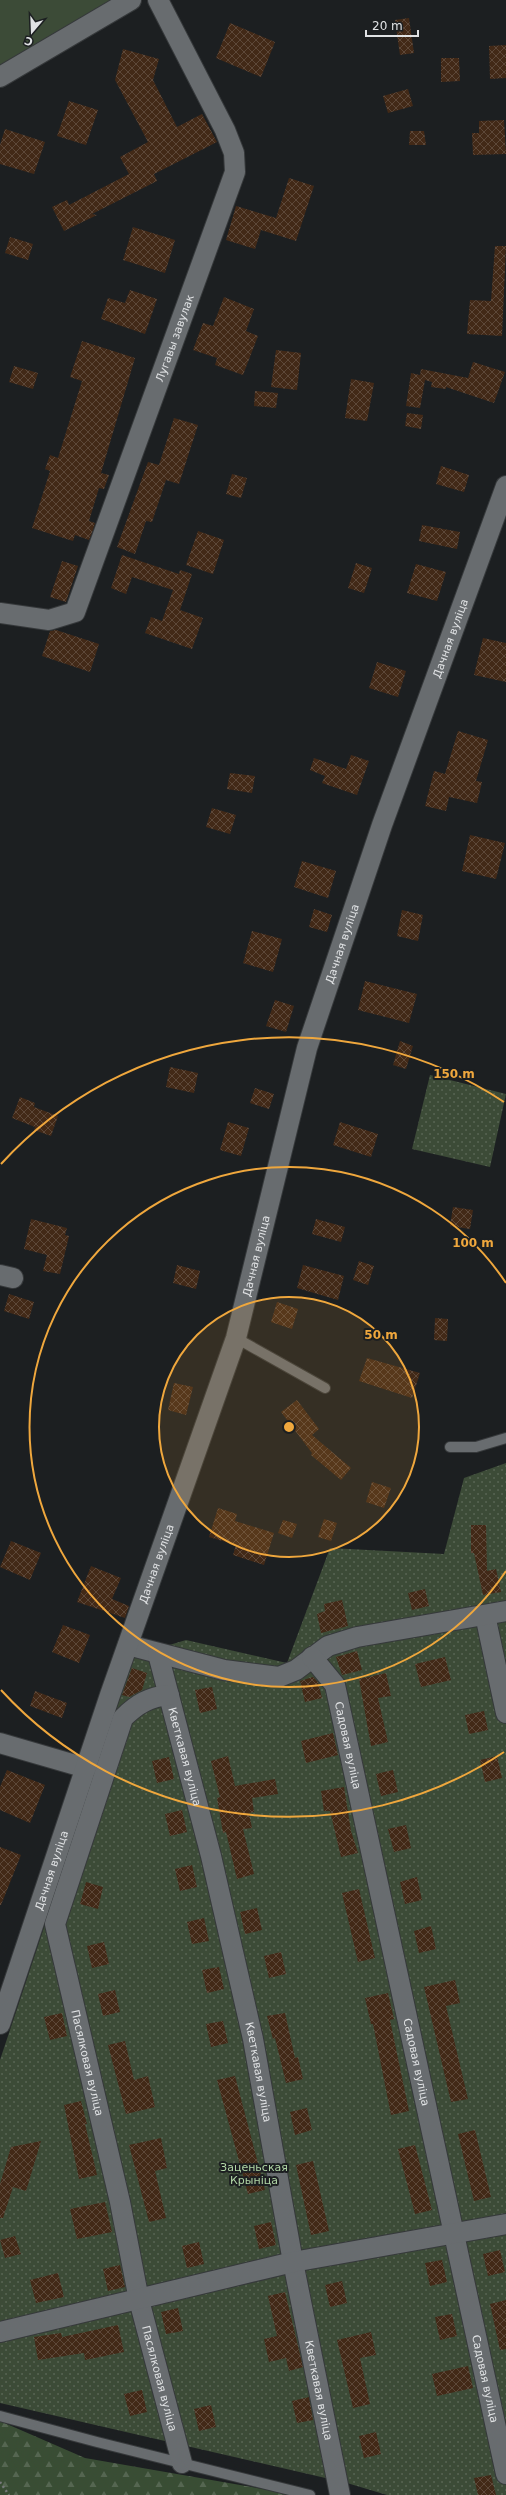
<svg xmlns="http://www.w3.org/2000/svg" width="506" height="2495" viewBox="0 0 506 2495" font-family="'DejaVu Sans',sans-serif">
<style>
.green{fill:#3c4b37}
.forest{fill:url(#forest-firs)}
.garden{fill:url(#garden-dots)}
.building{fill:url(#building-cross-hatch)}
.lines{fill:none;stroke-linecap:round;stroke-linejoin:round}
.lane-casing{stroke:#36393b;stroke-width:12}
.street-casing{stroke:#36393b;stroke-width:22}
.path{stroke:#77797b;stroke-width:2.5;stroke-dasharray:2 3;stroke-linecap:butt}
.lane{stroke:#686c6f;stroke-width:10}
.street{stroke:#686c6f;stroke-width:20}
.ring{fill:none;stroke:#efa73d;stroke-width:2}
.labels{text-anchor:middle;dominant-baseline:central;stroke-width:4;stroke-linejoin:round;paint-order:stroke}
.street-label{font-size:11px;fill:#e0e2e4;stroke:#1c1f21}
.park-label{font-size:11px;fill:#b1d6a6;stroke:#1c1f21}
.centre{fill:#efa73d;stroke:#1c1f21;stroke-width:2}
.ring-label{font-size:12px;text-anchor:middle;font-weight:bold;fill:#efa73d;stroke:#1c1f21;stroke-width:4;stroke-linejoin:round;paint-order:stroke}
</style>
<defs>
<pattern id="forest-firs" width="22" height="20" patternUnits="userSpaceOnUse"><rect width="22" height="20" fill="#394d34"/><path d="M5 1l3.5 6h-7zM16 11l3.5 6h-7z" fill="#556651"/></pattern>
<pattern id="garden-dots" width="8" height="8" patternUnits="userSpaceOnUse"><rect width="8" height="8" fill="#3c4b37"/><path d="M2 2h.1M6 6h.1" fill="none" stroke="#586554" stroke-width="1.8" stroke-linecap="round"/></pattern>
<pattern id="building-cross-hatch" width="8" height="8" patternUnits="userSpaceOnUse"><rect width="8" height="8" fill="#422917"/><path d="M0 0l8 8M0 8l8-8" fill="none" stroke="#5d4839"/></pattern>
</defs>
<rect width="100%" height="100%" fill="#1c1f21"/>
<path class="green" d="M0 0H131L0 77Z"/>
<path class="forest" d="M0 2421 85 2458 297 2495H0Z"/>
<path class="garden" d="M430 1075 506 1094 490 1167 412 1149Z
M506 1463V2495H387L347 2483 0 2403V2060L119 1701 136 1641 166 1646 186 1640 287 1663 330 1548 444 1554 464 1478Z"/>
<path class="building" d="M409 18 414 53 400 55 395 20Z
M230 23 275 42 261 77 216 58Z
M506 45V78L490 79 489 46Z
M123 49 159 59 153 80 177 127 202 114 217 142 154 174 157 181 92 214 97 215 64 231 52 207 67 200 69 205 129 174 120 157 148 142 115 80Z
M441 58H459L460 81 441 82Z
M408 89 413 106 388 113 383 96Z
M69 101 98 110 86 145 57 136Z
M504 120 506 154 473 155 472 133H479V121Z
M5 129 45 142 34 174 0 164V145Z
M410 131H424L426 145H409Z
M289 178 314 186 296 241 261 230 255 249 226 240 236 206 276 218Z
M133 227 175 240 165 273 123 260Z
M10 237 33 244 28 260 5 253Z
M495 246H506L502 336 467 334 470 300 491 301Z
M130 290 157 299 145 334 101 319 108 298 125 303Z
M224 297 254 309 246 331 258 336 243 375 215 365 217 358 193 350 203 323 213 326Z
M82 341 135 358 101 473 109 475 104 489 99 488 89 521 95 523 93 530 89 540 75 535 73 541 32 528 50 471 45 469 50 455 58 458 82 381 70 377Z
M276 350 301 353 297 390 271 387Z
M473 362 505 372 494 403 446 387V389L431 387 432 382 425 380 420 408 406 406 411 373 420 375 421 369 468 378Z
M14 366 38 373 33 389 9 382Z
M351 379 374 383 367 421 345 418Z
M255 391 278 393 276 408 254 406Z
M407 413 423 415 421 429 405 426Z
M174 418 198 425 179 484 166 480 152 522 146 521 135 554 117 547 148 462 159 465Z
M441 466 469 475 464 492 436 484Z
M232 474 247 478 241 498 226 494Z
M422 525 460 532 457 549 419 541Z
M198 531 224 540 213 574 186 565Z
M122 555 179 574 180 570 192 574 180 610 203 618 192 649 145 633 151 617 162 621 173 590 132 577 126 594 111 588Z
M62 561 78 566 66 602 50 597Z
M356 563 372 568 364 593 348 588Z
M416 564 446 572 437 601 407 593Z
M56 630 99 644 90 672 42 656 50 631Z
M483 638 506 643V682L474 675Z
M377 662 406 671 398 697 369 688Z
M458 731 488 740 476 781 482 782 477 803 449 797 446 811 425 806 434 771 445 774Z
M351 755 369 761 357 795 322 783 325 776 310 770 314 758 346 769Z
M230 773 255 776 252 793 227 789Z
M212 808 236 815 230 834 206 827Z
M470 835 505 843 496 879 462 871Z
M302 861 336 871 328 898 294 887Z
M314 909 332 915 327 932 309 927Z
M402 910 423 915 418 941 397 936Z
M252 931 282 939 273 972 243 963Z
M365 981 417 994 409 1023 358 1010Z
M275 1000 294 1006 286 1032 266 1026Z
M400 1041 413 1046 406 1069 393 1065Z
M170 1067 198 1073 194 1093 166 1087Z
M255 1088 274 1094 269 1109 250 1103Z
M20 1097 35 1103 34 1107 58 1116 51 1136 34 1130 35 1127 12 1118Z
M228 1122 249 1128 241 1156 220 1150Z
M340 1122 378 1134 371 1157 333 1145Z
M453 1207 473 1210 470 1229 450 1226Z
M31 1219 67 1228 65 1235 69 1236 60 1274 43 1271 47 1255 24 1249Z
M316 1219 345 1227 341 1242 312 1234Z
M359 1261 374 1266 368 1285 353 1280Z
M177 1265 200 1271 196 1289 173 1283Z
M303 1265 344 1276 338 1300 297 1288Z
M9 1294 34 1302 29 1319 4 1311Z
M277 1302 298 1309 292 1329 271 1322Z
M435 1318 448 1319 447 1341 434 1340Z
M367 1358 420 1373 412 1398 359 1381Z
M174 1383 193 1387 186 1415 168 1410Z
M297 1400 319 1429 312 1435 351 1468 341 1480 311 1455 312 1453 281 1412Z
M372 1482 391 1488 384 1508 366 1502Z
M218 1508 237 1514 235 1521 274 1533 264 1565 233 1555 236 1545 209 1537Z
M324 1519 337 1523 331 1541 318 1537Z
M283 1520 297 1524 292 1538 278 1533Z
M471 1525H486L487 1571 496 1569 501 1592 483 1595 474 1553H471Z
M11 1541 41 1553 30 1580 0 1567Z
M91 1566 121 1578 112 1599 129 1606 125 1618 77 1602Z
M425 1589 429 1606 412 1610 408 1593Z
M342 1600 348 1626 321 1633 317 1614 325 1611 324 1604Z
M63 1625 90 1635 79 1663 52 1652Z
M357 1651 362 1670 342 1675 336 1657Z
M445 1657 451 1680 421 1687 415 1664Z
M132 1668 147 1673 142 1690 129 1697 122 1695Z
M386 1673 391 1696 378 1698 388 1742 371 1746 359 1679Z
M313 1677 318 1682 322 1698 305 1702 300 1681Z
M212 1687 217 1709 200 1713 195 1690Z
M35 1691 67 1703 62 1718 30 1706Z
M484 1711 488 1730 469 1734 465 1715Z
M333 1733 338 1755 306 1763 301 1741Z
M228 1756 235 1786 275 1779 278 1794 252 1798 254 1812 249 1813 252 1828 243 1829 254 1874 237 1879 226 1832 223 1833 217 1798 220 1797 211 1761Z
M497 1756 502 1778 485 1782 480 1760Z
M169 1757 174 1779 157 1783 152 1761Z
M7 1770 45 1785 30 1823 0 1810V1787Z
M393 1770 398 1792 381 1796 376 1774Z
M344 1787 351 1831 358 1853 341 1857 330 1811H324L321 1791Z
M182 1810 187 1832 170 1836 165 1814Z
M406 1825 411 1848 394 1852 388 1829Z
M0 1847 21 1855 1 1905H0Z
M192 1865 197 1887 180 1891 175 1869Z
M417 1877 422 1900 405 1904 400 1882Z
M86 1882 103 1887 98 1909 80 1904Z
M359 1889 375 1958 358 1962 342 1893Z
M257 1908 262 1930 245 1934 240 1912Z
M204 1918 209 1941 192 1944 187 1922Z
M431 1926 436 1949 419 1953 414 1931Z
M104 1942 109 1964 92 1968 87 1946Z
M281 1952 286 1974 269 1978 264 1956Z
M219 1967 224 1989 207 1993 202 1970Z
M455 1980 460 2003 446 2006 468 2099 451 2102 424 1987Z
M115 1990 120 2012 103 2016 98 1994Z
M388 1993 394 2019 390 2020 409 2111 391 2115 373 2024H371L365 1998Z
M62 2013 67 2036 50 2040 44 2017Z
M285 2013 295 2058 298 2057 303 2079 286 2083 275 2038 273 2039 267 2016Z
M223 2021 228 2043 211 2047 206 2024Z
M125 2041 134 2080 148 2076 155 2107 126 2114 108 2045Z
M235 2076 265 2190 248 2194 217 2080Z
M81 2101 87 2124H85L97 2175 79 2179 64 2105Z
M307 2108 312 2130 295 2135 290 2112Z
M475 2130 491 2197 474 2201 458 2134Z
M161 2138 167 2168 155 2171 166 2218 149 2222 129 2145Z
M41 2141 26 2191 13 2187 3 2218H0V2184L11 2147Z
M415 2145 432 2210 415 2214 398 2149Z
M313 2161 329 2231 311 2235 296 2165Z
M105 2202 112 2232 77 2239 70 2209Z
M271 2222 276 2245 259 2249 254 2226Z
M15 2236 21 2254 5 2258 0 2240Z
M199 2242 204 2264 187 2268 182 2246Z
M500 2250 505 2272 488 2276 483 2254Z
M442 2260 447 2282 430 2286 425 2263Z
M120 2265 125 2287 108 2291 103 2269Z
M58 2273 64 2297 36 2303 30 2280Z
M342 2281 347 2303 330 2307 325 2285Z
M285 2292 303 2367 289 2371 286 2358 269 2362 264 2339 277 2336 268 2296Z
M506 2300V2349L500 2350 490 2304Z
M178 2308 183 2331 166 2334 161 2312Z
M452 2314 457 2336 440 2340 435 2317Z
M118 2325 124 2352 85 2360 84 2353 38 2360 34 2337 61 2333 62 2337Z
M371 2332 376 2355 360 2358 370 2404 353 2408 337 2340Z
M468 2366 473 2388 437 2396 432 2374Z
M142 2390 147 2412 130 2416 124 2394Z
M309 2397 313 2420 297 2423 292 2401Z
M211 2405 216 2427 199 2431 194 2409Z
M376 2432 381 2454 364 2458 359 2436Z
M491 2475 496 2495H478L474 2478Z"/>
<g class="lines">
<defs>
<path id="lane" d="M236 1338 325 1388
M450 1447H476L506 1438
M0 2416 97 2442 310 2495"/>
<g id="street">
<path d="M0 77 131 0"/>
<path id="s1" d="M0 613 49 620 75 612 235 172 234 153 225 130 158 0"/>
<path d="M0 1275 13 1278"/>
<path d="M485 1615 506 1713"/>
<path d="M128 1645 224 1670 279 1677 296 1670 328 1646 357 1637 506 1611"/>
<path id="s2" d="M158 1654 211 1856 253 2039 293 2262 340 2495"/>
<path id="s3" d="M312 1657 335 1685 506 2474"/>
<path id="s4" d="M169 1695C149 1697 137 1704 123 1718L55 1924 120 2202 139 2300 182 2463"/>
<path d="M0 1743 86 1768"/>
<path id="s5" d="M0 2024 110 1695 236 1338 307 1048 382 825 506 486"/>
<path d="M0 2332 293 2262 506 2224"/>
</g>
</defs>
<use href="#lane" class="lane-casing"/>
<use href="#street" class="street-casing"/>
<path class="path" d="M0 2482 9 2495"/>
<use href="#lane" class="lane"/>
<use href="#street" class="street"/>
</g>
<circle cx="289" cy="1427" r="130" fill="#efa73d" fill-opacity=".12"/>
<g class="ring">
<circle cx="289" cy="1427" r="130"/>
<path d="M506 1571A260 260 0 1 1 506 1283"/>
<path d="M504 1752A390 390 0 0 1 1 1690M1 1164A390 390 0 0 1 504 1102"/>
</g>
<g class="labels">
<g class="street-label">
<text stroke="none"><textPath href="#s1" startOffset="368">Лугавы завулак</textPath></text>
<text stroke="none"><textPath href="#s5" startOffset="1458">Дачная вуліца</textPath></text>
<text stroke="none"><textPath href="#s5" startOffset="1134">Дачная вуліца</textPath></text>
<text stroke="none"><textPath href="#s5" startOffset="810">Дачная вуліца</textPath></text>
<text stroke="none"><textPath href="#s5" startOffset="486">Дачная вуліца</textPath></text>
<text stroke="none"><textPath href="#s3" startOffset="98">Садовая вуліца</textPath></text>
<text stroke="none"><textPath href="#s2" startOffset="106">Кветкавая вуліца</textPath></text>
<text stroke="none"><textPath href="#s5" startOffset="162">Дачная вуліца</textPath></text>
<text stroke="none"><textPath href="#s3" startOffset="422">Садовая вуліца</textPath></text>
<text stroke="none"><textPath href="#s4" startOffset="412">Пасялковая вуліца</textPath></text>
<text stroke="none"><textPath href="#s2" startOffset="430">Кветкавая вуліца</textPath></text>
<text stroke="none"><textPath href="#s4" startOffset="736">Пасялковая вуліца</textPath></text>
<text stroke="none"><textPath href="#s3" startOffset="746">Садовая вуліца</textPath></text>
<text stroke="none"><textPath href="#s2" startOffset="754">Кветкавая вуліца</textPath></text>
</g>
<g class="park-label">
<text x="254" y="2167">Заценьская<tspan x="254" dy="13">Крыніца</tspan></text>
</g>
</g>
<circle cx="289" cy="1427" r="6" class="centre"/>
<g class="ring-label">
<text x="454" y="1078">150 m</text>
<text x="473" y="1247">100 m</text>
<text x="381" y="1339">50 m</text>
</g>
<g transform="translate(32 32) rotate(199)" stroke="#1c1f21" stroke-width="3" paint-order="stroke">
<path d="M0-3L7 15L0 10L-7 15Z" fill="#e0e2e4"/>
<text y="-6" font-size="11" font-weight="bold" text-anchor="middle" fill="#e0e2e4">С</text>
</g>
<path d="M366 30v6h52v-6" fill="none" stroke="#e0e2e4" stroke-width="2"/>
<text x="372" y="30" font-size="12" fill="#e0e2e4" stroke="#1c1f21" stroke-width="3" paint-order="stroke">20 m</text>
</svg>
